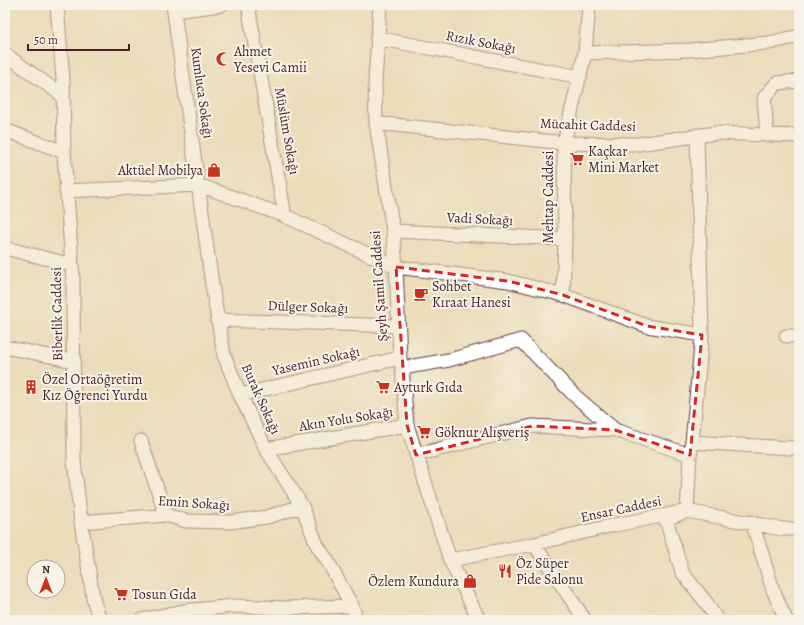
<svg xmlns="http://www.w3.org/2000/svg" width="804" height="625" viewBox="0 0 804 625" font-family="Alegreya,serif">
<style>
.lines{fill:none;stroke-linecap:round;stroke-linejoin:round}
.minor-casing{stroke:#623c40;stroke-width:15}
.minor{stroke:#fff;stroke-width:13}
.marked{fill:none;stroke:#d62828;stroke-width:3;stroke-dasharray:8 5;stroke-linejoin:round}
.labels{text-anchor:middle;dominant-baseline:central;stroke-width:4;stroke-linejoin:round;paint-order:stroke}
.street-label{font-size:14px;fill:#4a1f2b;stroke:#f7f3e8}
.poi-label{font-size:14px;fill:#4a1f2b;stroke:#f7f3e8;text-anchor:start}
</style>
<rect width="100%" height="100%" fill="#f7f3e8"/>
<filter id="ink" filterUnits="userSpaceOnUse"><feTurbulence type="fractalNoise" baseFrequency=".025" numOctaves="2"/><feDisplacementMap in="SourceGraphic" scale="8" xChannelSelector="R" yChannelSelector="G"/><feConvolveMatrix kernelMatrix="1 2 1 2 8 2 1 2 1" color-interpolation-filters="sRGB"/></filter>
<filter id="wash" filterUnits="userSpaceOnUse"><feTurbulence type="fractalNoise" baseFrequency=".012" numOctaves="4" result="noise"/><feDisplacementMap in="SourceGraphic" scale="16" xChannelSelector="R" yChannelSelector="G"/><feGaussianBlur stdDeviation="0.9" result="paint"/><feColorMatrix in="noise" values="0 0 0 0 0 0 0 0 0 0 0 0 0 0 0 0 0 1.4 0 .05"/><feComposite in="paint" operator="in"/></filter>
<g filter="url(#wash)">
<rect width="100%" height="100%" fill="#ebddb9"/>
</g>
<g filter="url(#ink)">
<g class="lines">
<defs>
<path id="minor" d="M57 5 63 80 64 152 73 280 74 461 81 522 94 602 100 620
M173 5 213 291 224 355 240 395 266 449 302 506 317 545 327 560 352 606 357 620
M248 5 285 216
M380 5 375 82 376 123 393 231 396 267 400 358 402 368 407 425 450 560 479 620
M174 11 221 5
M377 38 580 77
M585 53 689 50 769 43 799 36
M5 54 63 96
M376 123 564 143 638 144 716 133 799 136
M5 130 64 152
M767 135 764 98 777 83 799 81
M66 191 199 185 285 216 396 267 508 281 563 295 647 326 702 335 697 135
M393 231 565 239
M5 248 72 265
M563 295 565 239 564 143 585 53 589 5
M217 320 398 326
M702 335 692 442 690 455 687 511 666 519 682 572 708 605 717 620
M786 336H799
M5 347 74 361
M402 368 449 360 521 340 574 395 615 430 690 455
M240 395 400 358
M141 441 166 515
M692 442 791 448 799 447
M266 449 407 425
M416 455 532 426 615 430
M81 522 166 515 186 521 230 522 267 517 302 506
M752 522 773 590 786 620
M534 544 585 620
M450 560 534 544 610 526 687 511 782 529H799
M141 620 183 611 234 606 286 608 352 606"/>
</defs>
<use href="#minor" class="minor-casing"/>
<use href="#minor" class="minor"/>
</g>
</g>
<path d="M0 0H804V625H0ZM396 267 508 281 563 295 647 326 702 335 690 455 615 430 532 426 416 455 407 425Z" fill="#ebddb9" fill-opacity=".55" fill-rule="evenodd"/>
<path class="marked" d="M396 267 508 281 563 295 647 326 702 335 690 455 615 430 532 426 416 455 407 425Z"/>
<defs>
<symbol id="mosque-bare" viewBox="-9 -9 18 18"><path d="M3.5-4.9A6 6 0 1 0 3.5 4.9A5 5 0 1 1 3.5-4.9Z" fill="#c8321e" stroke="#f7f3e8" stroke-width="2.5" paint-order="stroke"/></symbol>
<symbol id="supermarket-bare" viewBox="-9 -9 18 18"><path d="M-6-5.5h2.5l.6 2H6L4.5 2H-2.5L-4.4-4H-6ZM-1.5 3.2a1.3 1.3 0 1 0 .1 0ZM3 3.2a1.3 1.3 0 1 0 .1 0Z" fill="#c8321e" stroke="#f7f3e8" stroke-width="2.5" paint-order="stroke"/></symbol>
<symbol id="shop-bare" viewBox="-9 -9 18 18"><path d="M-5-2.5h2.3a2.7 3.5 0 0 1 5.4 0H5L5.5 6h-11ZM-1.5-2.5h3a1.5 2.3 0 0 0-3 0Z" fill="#c8321e" stroke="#f7f3e8" stroke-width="2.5" paint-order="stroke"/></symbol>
<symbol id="cafe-bare" viewBox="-9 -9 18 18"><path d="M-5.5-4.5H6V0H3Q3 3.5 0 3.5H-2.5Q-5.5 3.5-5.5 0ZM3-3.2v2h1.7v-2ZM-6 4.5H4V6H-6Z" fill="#c8321e" stroke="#f7f3e8" stroke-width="2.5" paint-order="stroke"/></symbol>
<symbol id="building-bare" viewBox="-9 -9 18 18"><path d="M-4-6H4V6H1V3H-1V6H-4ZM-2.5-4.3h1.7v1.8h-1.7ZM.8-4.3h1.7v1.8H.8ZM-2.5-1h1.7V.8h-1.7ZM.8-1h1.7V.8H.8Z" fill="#c8321e" stroke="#f7f3e8" stroke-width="2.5" paint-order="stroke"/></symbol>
<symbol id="restaurant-bare" viewBox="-9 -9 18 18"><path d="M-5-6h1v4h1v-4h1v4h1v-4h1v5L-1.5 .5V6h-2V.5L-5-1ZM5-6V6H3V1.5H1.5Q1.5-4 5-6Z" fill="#c8321e" stroke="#f7f3e8" stroke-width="2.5" paint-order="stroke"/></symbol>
</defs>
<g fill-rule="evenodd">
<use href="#mosque-bare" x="213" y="49" width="20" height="20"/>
<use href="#supermarket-bare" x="567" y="149" width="20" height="20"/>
<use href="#shop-bare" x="204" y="160" width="20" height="20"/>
<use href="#cafe-bare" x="411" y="284" width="20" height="20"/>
<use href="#building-bare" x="21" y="377" width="20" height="20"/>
<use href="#supermarket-bare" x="373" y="377" width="20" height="20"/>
<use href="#supermarket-bare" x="414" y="422" width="20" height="20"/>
<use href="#restaurant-bare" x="495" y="561" width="20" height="20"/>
<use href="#shop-bare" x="460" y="571" width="20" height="20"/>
<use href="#supermarket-bare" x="111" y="584" width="20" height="20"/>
</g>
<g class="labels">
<g class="street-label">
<text transform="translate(481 42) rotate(11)">Rızık Sokağı</text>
<text transform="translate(202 93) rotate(82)">Kumluca Sokağı</text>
<text transform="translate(588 125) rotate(2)">Mücahit Caddesi</text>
<text transform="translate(287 131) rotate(80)">Müslüm Sokağı</text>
<text transform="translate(548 197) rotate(-90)">Mehtap Caddesi</text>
<text transform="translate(480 219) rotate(3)">Vadi Sokağı</text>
<text transform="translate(379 286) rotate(-94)">Şeyh Şamil Caddesi</text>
<text transform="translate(308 307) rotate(2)">Dülger Sokağı</text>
<text transform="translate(57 314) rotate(-91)">Biberlik Caddesi</text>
<text transform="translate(316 361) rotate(-13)">Yasemin Sokağı</text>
<text transform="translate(261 399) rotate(66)">Burak Sokağı</text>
<text transform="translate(346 419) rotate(-9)">Akın Yolu Sokağı</text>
<text transform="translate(194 503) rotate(4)">Emin Sokağı</text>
<text transform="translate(621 509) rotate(-12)">Ensar Caddesi</text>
</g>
<g class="poi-label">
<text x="234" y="51">Ahmet<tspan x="234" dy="16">Yesevi Camii</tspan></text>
<text x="588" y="151">Kaçkar<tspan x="588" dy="16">Mini Market</tspan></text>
<text x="203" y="170" text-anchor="end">Aktüel Mobilya</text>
<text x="432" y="286">Sohbet<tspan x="432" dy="16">Kıraat Hanesi</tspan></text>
<text x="42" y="379">Özel Ortaöğretim<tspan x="42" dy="16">Kız Öğrenci Yurdu</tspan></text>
<text x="394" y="387">Ayturk Gıda</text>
<text x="435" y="432">Göknur Alışveriş</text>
<text x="516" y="563">Öz Süper<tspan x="516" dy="16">Pide Salonu</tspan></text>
<text x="459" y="581" text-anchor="end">Özlem Kundura</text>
<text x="132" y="594">Tosun Gıda</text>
</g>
</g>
<rect width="804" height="625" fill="none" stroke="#f7f3e8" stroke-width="20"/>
<g transform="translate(46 579)"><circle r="19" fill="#f7f3e8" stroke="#b29e9c"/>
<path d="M0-3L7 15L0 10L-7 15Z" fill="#c8321e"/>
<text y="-6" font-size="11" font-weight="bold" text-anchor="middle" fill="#4a1f2b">N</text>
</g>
<path d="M28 44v6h101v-6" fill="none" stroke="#4a1f2b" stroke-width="2"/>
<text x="34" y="44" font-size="12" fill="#4a1f2b" stroke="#f7f3e8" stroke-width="3" paint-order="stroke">50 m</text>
</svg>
